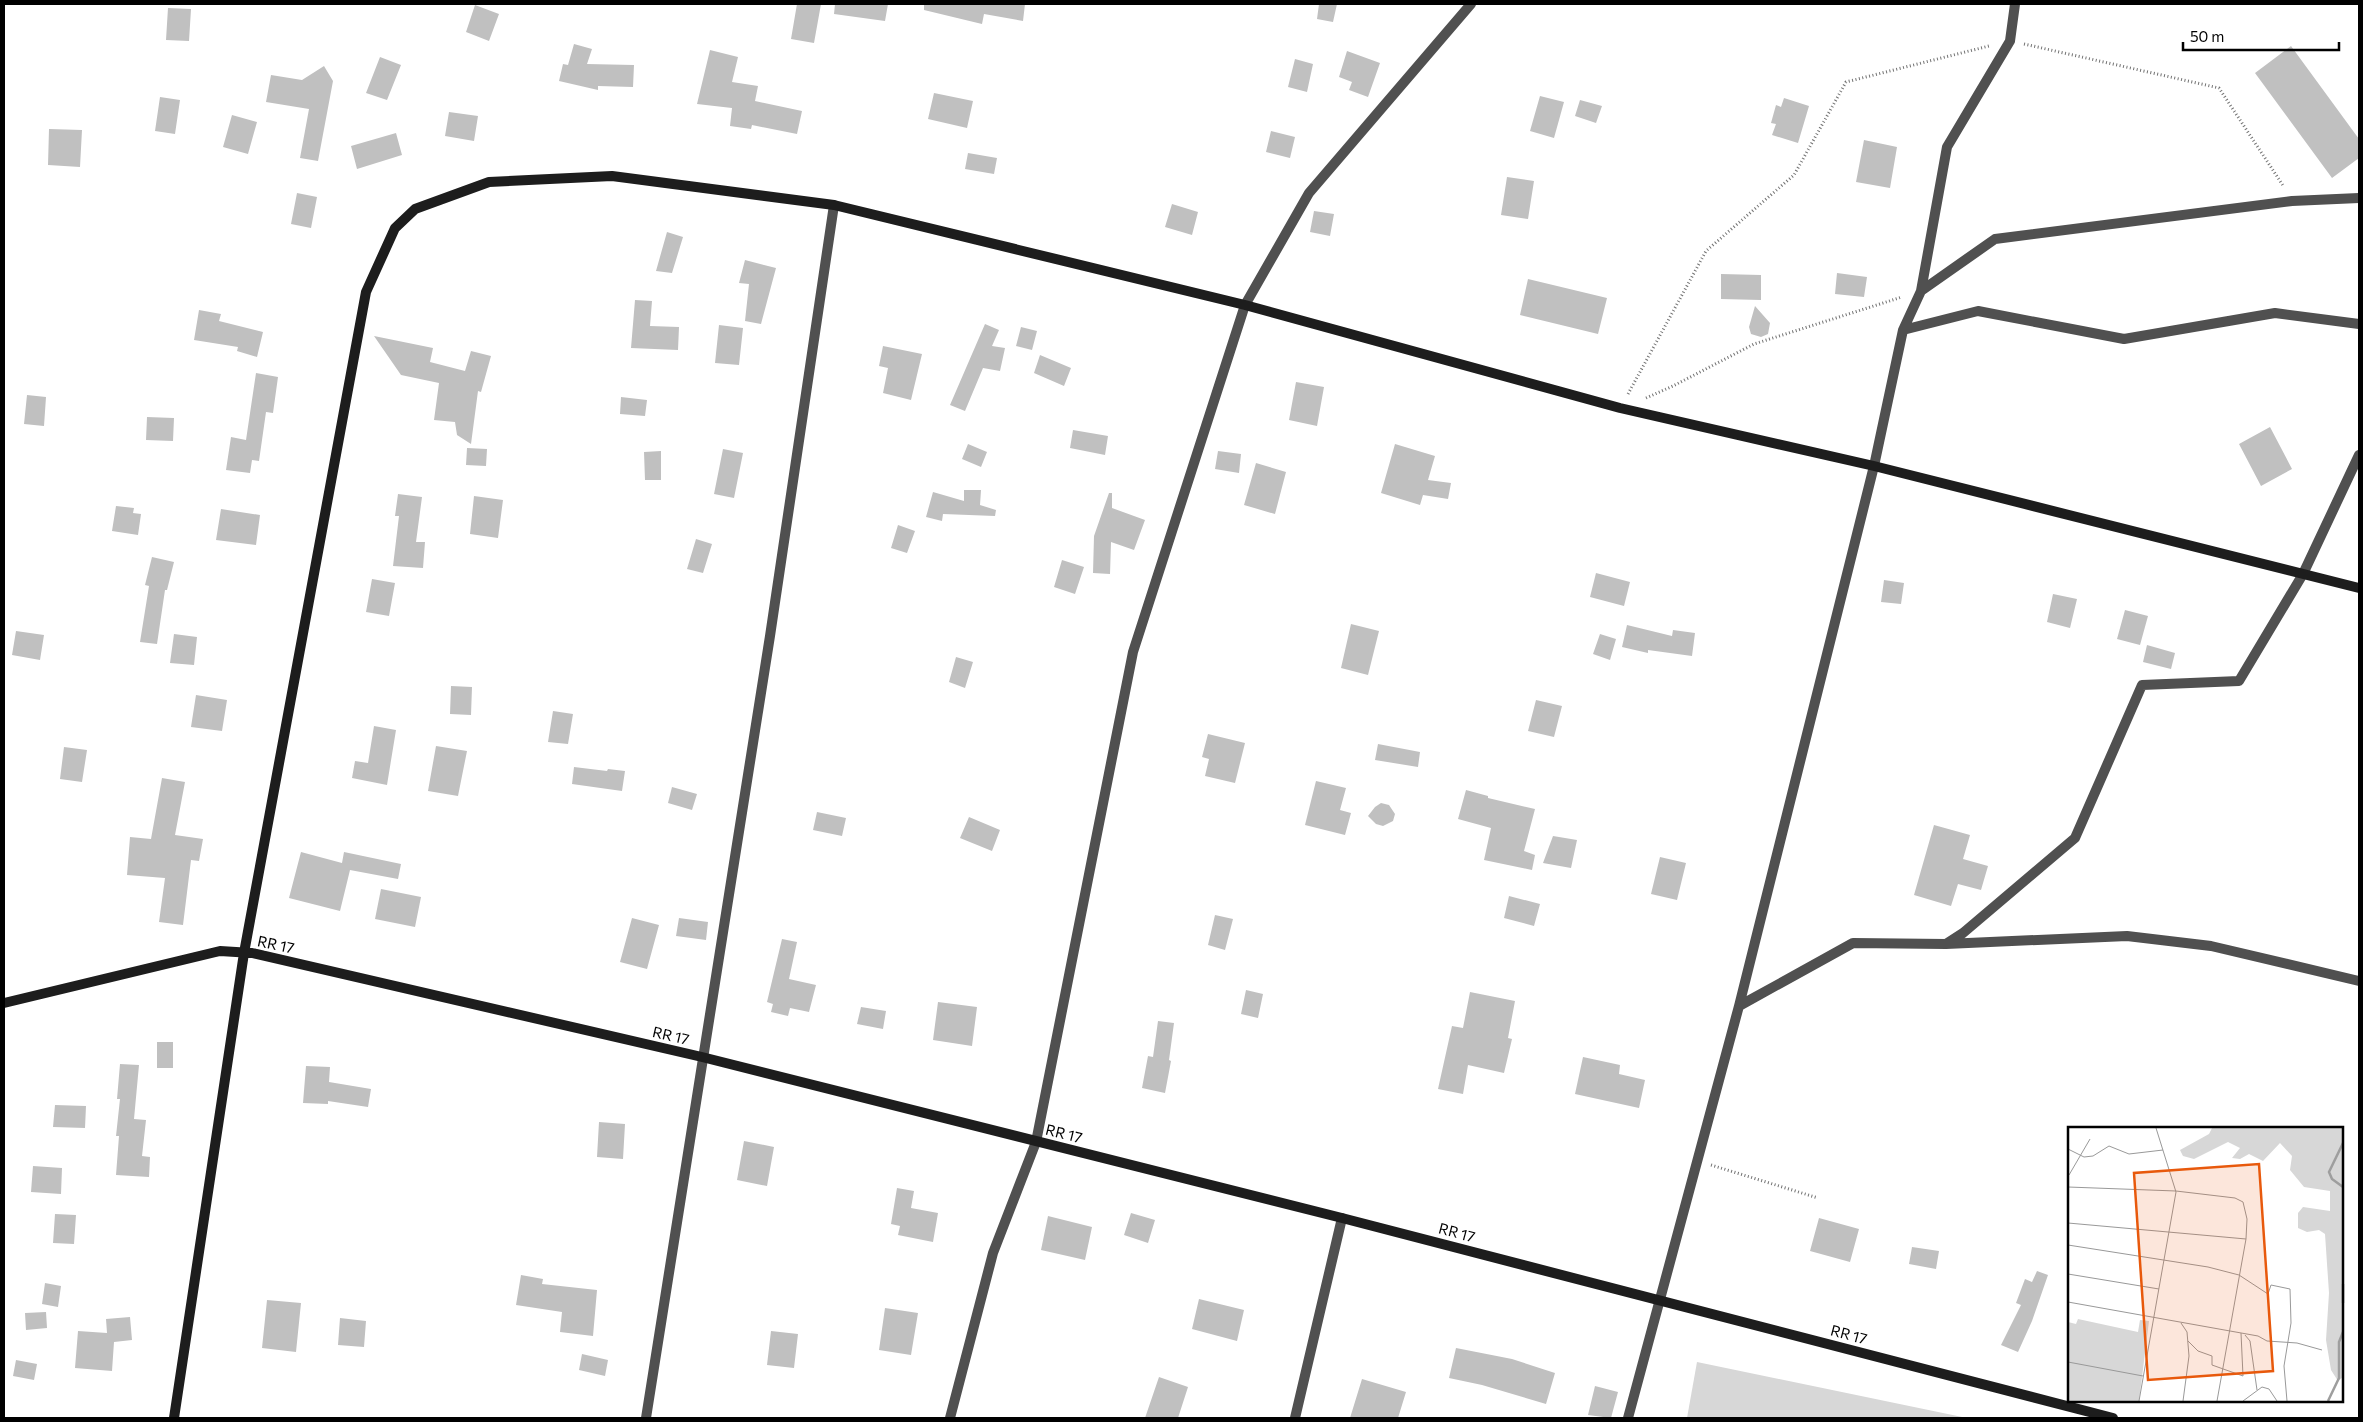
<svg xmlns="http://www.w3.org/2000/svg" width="2363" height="1422" viewBox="0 0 2363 1422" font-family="Commissioner,sans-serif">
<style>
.green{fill:#d7d7d7}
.building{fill:#c0c0c0}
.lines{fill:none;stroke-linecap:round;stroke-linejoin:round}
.path{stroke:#727272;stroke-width:3;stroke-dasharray:1 2.5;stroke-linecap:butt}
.street{stroke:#505050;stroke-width:10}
.secondary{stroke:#1d1d1d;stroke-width:10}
.labels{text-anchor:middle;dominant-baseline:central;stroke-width:5;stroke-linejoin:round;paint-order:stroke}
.street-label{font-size:15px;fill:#000;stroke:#fff}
.inset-river{fill:none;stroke:#9e9e9e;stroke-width:2.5}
.inset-road{fill:none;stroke:#999;stroke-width:1}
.view{fill:#e8590c;fill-opacity:0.15;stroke:#e8590c;stroke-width:2.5}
.inset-edge{fill:none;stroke:#000;stroke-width:2.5}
</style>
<rect width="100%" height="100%" fill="#fff"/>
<path class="green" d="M1697 1362 1967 1418H1687Z"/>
<path class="building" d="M797 4H821L814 43 791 39Z
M835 4H888L885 21 834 14Z
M924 4H1025L1023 21 984 14 982 24 924 10Z
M1319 4H1337L1333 22 1317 19Z
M475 5 499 14 489 41 466 32Z
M168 8 191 9 189 41 166 40Z
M574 44 592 49 587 64 634 65 633 87 598 86V90L559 81 563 64 568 65Z
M2291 46 2359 139V158L2332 178 2255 73Z
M710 50 738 57 732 82 758 86 755 101 802 111 797 134 752 125 751 129 730 126 732 108 697 104Z
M1347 51 1380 63 1368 97 1349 90 1352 82 1339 77Z
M380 57 401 65 387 100 366 93Z
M1295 59 1313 64 1307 92 1288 87Z
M324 66 333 81 318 161 300 158 309 109 266 102 271 75 302 80Z
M934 93 973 101 967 128 928 119Z
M1540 96 1564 102 1554 138 1530 131Z
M160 97 180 100 175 134 155 131Z
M1784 98 1809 106 1798 143 1772 135 1776 124 1771 123 1776 105 1781 107Z
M1580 100 1602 106 1596 123 1575 116Z
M449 112 478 116 474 141 445 136Z
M232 115 257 122 248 154 223 147Z
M49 129 82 130 80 167 48 165Z
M1271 131 1295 137 1290 158 1266 152Z
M396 133 402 155 357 169 351 146Z
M1864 140 1897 147 1890 188 1856 182Z
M968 153 997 158 994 174 965 169Z
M1507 177 1534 181 1528 219 1501 215Z
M297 193 317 197 311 228 291 224Z
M1172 204 1198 212 1192 235 1165 227Z
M1314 211 1334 214 1330 236 1310 232Z
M667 232 683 237 672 273 656 271Z
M745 260 776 268 761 324 745 321 749 284 739 283Z
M1837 273 1867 277 1864 297 1835 294Z
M1721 274 1761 275V300L1721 299Z
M1528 279 1607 298 1598 334 1520 315Z
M635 300 652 301 650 326 679 327 678 350 631 348Z
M1755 306 1770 323 1768 334 1761 337 1751 334 1749 327Z
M199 310 221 314 219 321 263 332 257 357 237 351 238 347 194 340Z
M985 324 999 330 992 346 1005 348 1000 371 983 368 965 411 950 405Z
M719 325 743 328 739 365 715 363Z
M1021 327 1037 331 1032 350 1016 346Z
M374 336 433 348 430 362 465 371 471 351 491 356 481 392 478 391 471 444 457 435 455 422 434 420 439 383 401 375Z
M883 346 922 354 911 400 883 393 888 368 879 366Z
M1040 355 1071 368 1064 386 1034 373Z
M256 373 278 377 273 413 266 412 259 461 252 460 250 473 226 470 231 437 246 440Z
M1296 382 1324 387 1317 426 1289 420Z
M27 395 46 397 44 426 24 424Z
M621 397 647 400 645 416 620 414Z
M147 417 174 418 173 441 146 440Z
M2270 427 2292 469 2261 486 2239 444Z
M1073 430 1108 436 1105 455 1070 448Z
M968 444 987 452 981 467 962 459Z
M1395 444 1435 456 1428 480 1451 483 1448 499 1423 495 1420 505 1381 493Z
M467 448 487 449 486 466 466 465Z
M723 449 743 453 734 498 714 494Z
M661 451V480H645L644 452Z
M1218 451 1241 454 1239 473 1215 469Z
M1256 463 1286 472 1275 514 1244 505Z
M964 490H981L980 505 996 510 995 516 943 514 942 521 926 517 933 492 964 501Z
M1109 493H1112V508L1145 520 1134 550 1111 542 1110 574 1093 573 1094 536Z
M398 494 422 497 416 542H425L423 568 393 566 399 516H395Z
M474 496 503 500 498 538 470 534Z
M116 506 134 508 133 513 141 514 138 535 112 531Z
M221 509 260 515 256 545 216 540Z
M898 525 915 531 907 553 891 548Z
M696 539 712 544 703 573 687 569Z
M152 557 174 562 167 590H165L157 644 140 642 149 586 145 585Z
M1062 560 1084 567 1075 594 1054 587Z
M1596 573 1630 582 1624 606 1590 597Z
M372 579 395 583 389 616 366 612Z
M1884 580 1904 583 1901 604 1881 602Z
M2053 594 2077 599 2070 628 2047 622Z
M2125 610 2148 616 2140 645 2117 639Z
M1351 624 1379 631 1368 675 1341 668Z
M1627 625 1672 636 1673 630 1695 633 1692 656 1648 650V653L1622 647Z
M16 631 44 635 40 660 12 655Z
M174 634 197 637 194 665 170 663Z
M1600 634 1616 639 1610 660 1593 654Z
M2147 645 2175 653 2171 669 2143 662Z
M956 657 973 662 965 688 949 682Z
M451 686 472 687 471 715 450 714Z
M196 695 227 700 222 731 191 727Z
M1536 700 1562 706 1554 737 1528 731Z
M553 711 573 714 568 744 548 742Z
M374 726 396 730 387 785 352 778 355 761 368 763Z
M1208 734 1245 743 1235 783 1205 776 1209 759 1202 757Z
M1378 744 1420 752 1418 767 1375 760Z
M436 746 467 751 458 796 428 791Z
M64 747 87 750 82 782 60 779Z
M574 767 607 771 608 769 625 771 622 791 572 784Z
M162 778 185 782 175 835 203 839 199 861 191 860 183 925 159 922 165 878 127 875 130 837 151 839Z
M1316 781 1346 788 1340 810 1351 813 1345 835 1305 825Z
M672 787 697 794 692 810 668 803Z
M1466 790 1488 796V798L1535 809 1524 851 1535 855 1532 870 1484 860 1491 828 1458 819Z
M1381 803 1389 805 1395 814 1393 821 1383 826 1376 824 1368 816 1375 807Z
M817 812 846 818 842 836 813 830Z
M969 817 1000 830 992 851 960 838Z
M1934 825 1970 835 1963 859 1988 866 1981 890 1958 884 1951 906 1914 895Z
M1553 836 1577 840 1571 868 1543 863Z
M301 852 342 863 344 852 401 864 398 879 350 870 340 911 289 898Z
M1660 857 1686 863 1677 900 1651 894Z
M381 889 421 897 415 927 375 919Z
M1509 896 1540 904 1534 926 1504 918Z
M1215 915 1233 919 1225 950 1208 945Z
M632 918 659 925 647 969 620 962Z
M679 918 708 922 706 940 676 936Z
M782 939 797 942 789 979 816 985 809 1012 790 1008 788 1016 771 1012 773 1004 767 1002Z
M1246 990 1263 994 1258 1018 1241 1014Z
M1470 992 1515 1001 1508 1038 1512 1039 1504 1073 1468 1065 1463 1094 1438 1089 1452 1026 1463 1028Z
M938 1002 977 1007 972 1046 933 1040Z
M861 1007 886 1011 883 1029 857 1024Z
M1158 1021 1174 1023 1169 1060 1171 1061 1165 1093 1142 1088 1148 1056 1153 1057Z
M157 1042H173V1068H157Z
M1583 1057 1620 1065 1619 1074 1645 1080 1639 1108 1575 1094Z
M120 1064 139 1065 134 1119 146 1120 142 1156 150 1157 149 1177 116 1175 119 1136H116L120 1099H117Z
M306 1066 330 1067 329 1082 371 1089 368 1107 328 1101V1104L303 1103Z
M55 1105 86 1106 85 1128 53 1127Z
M599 1122 625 1124 623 1159 597 1157Z
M744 1141 774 1147 767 1186 737 1180Z
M33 1166 62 1168 61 1194 31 1192Z
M897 1188 914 1191 911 1208 938 1213 933 1242 898 1235 900 1226 891 1224Z
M1131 1213 1155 1220 1148 1243 1124 1235Z
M55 1214 76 1215 74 1244 53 1243Z
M1048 1216 1092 1227 1085 1260 1041 1250Z
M1819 1218 1859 1229 1850 1262 1810 1251Z
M1912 1247 1939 1251 1936 1269 1909 1264Z
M2037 1271 2048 1275 2032 1321 2018 1352 2001 1345 2021 1305 2016 1303 2025 1279 2032 1282Z
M521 1275 543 1279 542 1284 597 1290 593 1336 560 1332 562 1312 516 1305Z
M45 1283 61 1286 58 1307 42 1304Z
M1199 1299 1244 1310 1237 1341 1192 1329Z
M267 1300 301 1303 296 1352 262 1348Z
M885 1308 918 1313 911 1355 879 1350Z
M46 1312 47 1328 26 1330 25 1313Z
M130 1317 132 1340 114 1342 112 1371 75 1368 78 1331 107 1333 106 1319Z
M340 1318 366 1321 364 1347 338 1345Z
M771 1331 798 1334 794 1368 767 1365Z
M1456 1348 1512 1359 1555 1373 1546 1404 1482 1385 1449 1378Z
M582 1354 608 1360 605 1376 579 1370Z
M16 1360 37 1364 34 1380 13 1376Z
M1159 1377 1188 1387 1178 1418H1145Z
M1362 1379 1406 1392 1398 1418H1350Z
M1595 1386 1618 1392 1611 1418 1588 1415Z"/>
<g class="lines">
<path class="path" d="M2024 44 2219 88 2284 187
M1628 394 1706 251 1794 175 1846 82 1989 46
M1646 398 1673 386 1754 344 1902 297
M1711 1165 1818 1198"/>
<path class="street" d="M1921 291 1995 239 2292 201 2359 198
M1903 330 1978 311 2124 339 2275 313 2359 324
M1946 944 1963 933 2075 838 2142 685 2239 681 2303 574 2359 455
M1739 1006 1853 943 1946 944 2127 936 2211 946 2359 981
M646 1418 770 636 834 205
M950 1418 993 1253 1036 1142 1133 652 1245 305 1309 193 1471 4
M1295 1418 1342 1218
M1628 1418 1739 1006 1874 466 1903 330 1921 291 1947 147 2010 41 2015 4"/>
<path class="secondary" d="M4 1003 220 951 252 953 702 1057 1342 1218 2113 1418
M174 1418 244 953 366 292 395 228 415 209 489 182 612 176 834 205 1245 305 1620 408 1874 466 2359 588"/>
</g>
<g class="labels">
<g class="street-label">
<text transform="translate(276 944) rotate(12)">RR 17</text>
<text transform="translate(671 1035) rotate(13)">RR 17</text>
<text transform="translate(1064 1133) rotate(14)">RR 17</text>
<text transform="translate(1457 1232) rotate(15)">RR 17</text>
<text transform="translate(1849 1334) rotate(15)">RR 17</text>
</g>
</g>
<g transform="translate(2068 1127)">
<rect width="275" height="275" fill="#fff"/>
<path d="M144 1H275V250L270 254 263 243 258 213 261 166 257 107 251 103 239 105 230 101V86L235 80 262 84V64L236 60 222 43 224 29 212 16 195 34 181 27 172 32 164 31 172 21 160 15 126 32 115 29 112 23 141 7ZM10 192 70 205 72 193 81 194 71 274H0V195L8 197Z" fill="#d7d7d7"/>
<path class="inset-river" d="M275 16 261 45 264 52 275 60M275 157V176M260 274 271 251V215L275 205"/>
<path class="inset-road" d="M0 22 16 30 25 29 41 19 61 27 95 23M1 48 22 12M0 60 108 64 167 71 175 75 179 92 178 112 149 274M0 96 178 112M0 118 140 140 171 148 200 167 203 158 222 162 223 196 216 239 219 274M0 147 91 162M0 175 190 209 199 214 229 216 254 223M113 196 119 205 121 229 115 274M177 208 182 214 189 263M120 214 130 224 144 229V238L175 249 173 206M0 235 75 249M71 274 108 65 88 1M175 274 194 260 201 262 209 274"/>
<path class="view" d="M191 37 205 244 80 253 66 46Z"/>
<rect width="275" height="275" class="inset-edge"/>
</g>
<rect width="2363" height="1422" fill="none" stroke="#000000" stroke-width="10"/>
<path d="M2183 42v8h156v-8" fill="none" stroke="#000000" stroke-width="2.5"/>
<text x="2190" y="42" font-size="15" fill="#000000" stroke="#ffffff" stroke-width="4" paint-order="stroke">50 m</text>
</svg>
